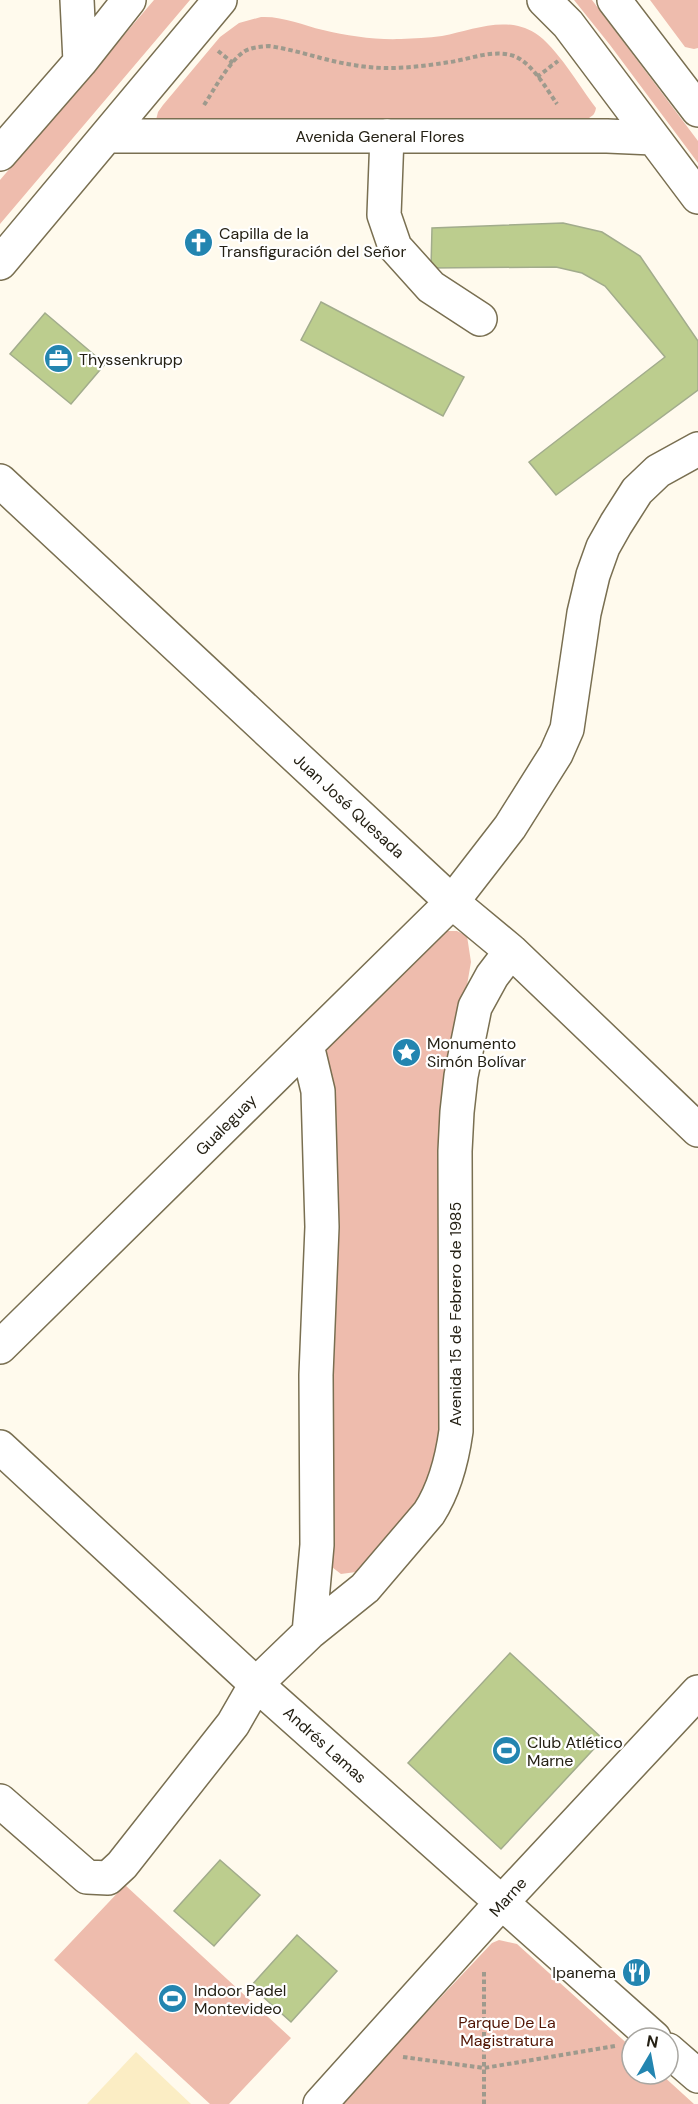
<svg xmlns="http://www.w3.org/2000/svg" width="698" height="2104" viewBox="0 0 698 2104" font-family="'DM Sans',sans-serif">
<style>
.built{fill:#fbedc4}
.green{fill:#eebcad}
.building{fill:#bccd8e;stroke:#a2ac8c;stroke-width:1.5}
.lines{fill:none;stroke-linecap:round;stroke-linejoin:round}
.minor-casing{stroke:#796f51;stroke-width:36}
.major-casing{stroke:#796f51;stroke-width:36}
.path{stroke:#9e9a8d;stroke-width:4;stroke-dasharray:4.5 3;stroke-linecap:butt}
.minor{stroke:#fff;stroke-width:33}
.major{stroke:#fff;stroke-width:33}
.labels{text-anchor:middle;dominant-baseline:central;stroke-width:4.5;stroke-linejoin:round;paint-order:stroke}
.street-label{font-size:16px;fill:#252115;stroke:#fff}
.poi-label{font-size:16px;fill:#252115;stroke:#fff;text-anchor:start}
.park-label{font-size:16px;fill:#511504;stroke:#fff}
</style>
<rect width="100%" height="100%" fill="#fffaed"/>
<path class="built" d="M136 2052 191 2104H87Z"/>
<path class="green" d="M154 0H190L0 224V180Z
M574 0H592L698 141V163L610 45Z
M650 0H698V48L694 49 685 47Z
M261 17C283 16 302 25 323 30 348 36 375 40 401 39 414 38 428 38 442 36 473 30 505 15 535 33 556 46 580 87 596 108 595 114 593 116 587 119L343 127 156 120 158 112 163 105 220 37 239 23Z
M447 931H457L467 936 471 962 439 1147 444 1432 431 1493 368 1566 356 1572 341 1574 328 1564 325 1051 330 1041Z
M125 1885 291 2038 229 2104H210L54 1960Z
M499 1940 517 1944 632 2048V2074H661L694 2104H340L492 1943Z"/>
<path class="building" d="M563 223 602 232 640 256 698 341V390L556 495 529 462 665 357 605 286 582 273 556 267 431 268 432 228Z
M321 302 464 377 443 416 301 340Z
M45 313 105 364 71 404 10 354Z
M510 1653 603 1739 501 1849 408 1763Z
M220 1860 260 1895 214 1946 174 1911Z
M297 1935 337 1971 291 2022 251 1986Z"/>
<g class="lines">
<defs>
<path id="minor" d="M387 136 384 215 395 247 431 287 480 319
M0 481 452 902 511 951 698 1130
M307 1045 318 1091 322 1227 316 1375 317 1545 309 1633
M0 1347 452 902 510 827 556 754 567 729 584 613 593 575 603 547 616 524 637 491 658 471 698 449
M0 1447 256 1684 654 2038
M0 1801 87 1877 108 1878 122 1865 233 1724 256 1684 309 1633 365 1588 429 1513C445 1488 452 1460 456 1431L455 1151 457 1112 461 1076 475 1007 492 976 511 951
M668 2050 698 2076
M320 2104 502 1902 698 1692"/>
<path id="major" d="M77 0 80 62
M544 0 568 24 698 197
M614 0 698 110
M107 136H607L653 138
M0 154 80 62 129 0
M0 263 220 0"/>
</defs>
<use href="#minor" class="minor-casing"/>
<use href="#major" class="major-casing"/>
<path class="path" d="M218 51 233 63
M537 77 558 61
M204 105C214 90 229 61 245 51 253 47 260 47 269 46 298 50 325 61 354 65 386 71 419 67 450 62 471 59 493 49 514 56 532 63 546 88 557 104
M403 2057 484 2068 615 2046
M484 2104V1971"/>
<use href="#minor" class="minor"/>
<use href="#major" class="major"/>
</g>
<defs>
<symbol id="church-disc" viewBox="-11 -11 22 22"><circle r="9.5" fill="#2385b0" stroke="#fff"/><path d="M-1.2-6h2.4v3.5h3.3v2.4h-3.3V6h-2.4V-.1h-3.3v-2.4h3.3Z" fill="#fff"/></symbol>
<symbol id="office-disc" viewBox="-11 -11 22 22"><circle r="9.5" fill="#2385b0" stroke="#fff"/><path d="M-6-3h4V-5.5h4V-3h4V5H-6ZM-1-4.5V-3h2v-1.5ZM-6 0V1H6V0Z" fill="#fff"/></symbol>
<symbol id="sight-disc" viewBox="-11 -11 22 22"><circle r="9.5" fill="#2385b0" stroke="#fff"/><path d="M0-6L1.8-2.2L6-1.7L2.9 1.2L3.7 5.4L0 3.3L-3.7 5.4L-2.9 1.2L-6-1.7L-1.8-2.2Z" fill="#fff"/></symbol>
<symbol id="stadium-disc" viewBox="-11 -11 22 22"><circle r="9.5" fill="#2385b0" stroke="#fff"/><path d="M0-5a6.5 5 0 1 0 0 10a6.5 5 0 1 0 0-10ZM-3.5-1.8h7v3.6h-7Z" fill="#fff"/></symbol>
<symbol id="restaurant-disc" viewBox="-11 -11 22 22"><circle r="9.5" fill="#2385b0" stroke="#fff"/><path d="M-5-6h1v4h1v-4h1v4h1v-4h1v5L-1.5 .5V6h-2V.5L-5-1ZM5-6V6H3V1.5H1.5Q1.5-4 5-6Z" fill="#fff"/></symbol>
</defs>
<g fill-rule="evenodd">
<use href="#church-disc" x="182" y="226" width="33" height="33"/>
<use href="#office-disc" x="42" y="342" width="33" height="33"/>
<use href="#sight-disc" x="390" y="1036" width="33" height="33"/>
<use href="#stadium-disc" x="490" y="1734" width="33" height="33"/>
<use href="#restaurant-disc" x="620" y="1956" width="33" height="33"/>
<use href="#stadium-disc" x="156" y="1982" width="33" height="33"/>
</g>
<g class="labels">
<g class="street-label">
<text x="380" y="136">Avenida General Flores</text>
<text transform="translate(349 806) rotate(43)">Juan José Quesada</text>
<text transform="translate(226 1125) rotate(-45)">Gualeguay</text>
<text transform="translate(455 1314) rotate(-90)">Avenida 15 de Febrero de 1985</text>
<text transform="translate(325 1745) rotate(42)">Andrés Lamas</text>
<text transform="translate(508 1897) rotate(-48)">Marne</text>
</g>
<g class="poi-label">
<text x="219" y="233">Capilla de la<tspan x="219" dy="18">Transfiguración del Señor</tspan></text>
<text x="79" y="359">Thyssenkrupp</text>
<text x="427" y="1043">Monumento<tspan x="427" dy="18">Simón Bolívar</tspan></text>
<text x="527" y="1742">Club Atlético<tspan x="527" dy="18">Marne</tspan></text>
<text x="616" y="1972" text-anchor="end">Ipanema</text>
<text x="194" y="1990">Indoor Padel<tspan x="194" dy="18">Montevideo</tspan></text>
</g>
<g class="park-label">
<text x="507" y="2022">Parque De La<tspan x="507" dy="18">Magistratura</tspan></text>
</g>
</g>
<g transform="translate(650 2056) rotate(10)"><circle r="28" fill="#ffffff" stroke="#a8a6a1" stroke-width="1.5"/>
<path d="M0-4.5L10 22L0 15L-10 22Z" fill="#2385b0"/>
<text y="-9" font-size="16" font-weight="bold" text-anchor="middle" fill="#252115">N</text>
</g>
</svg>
